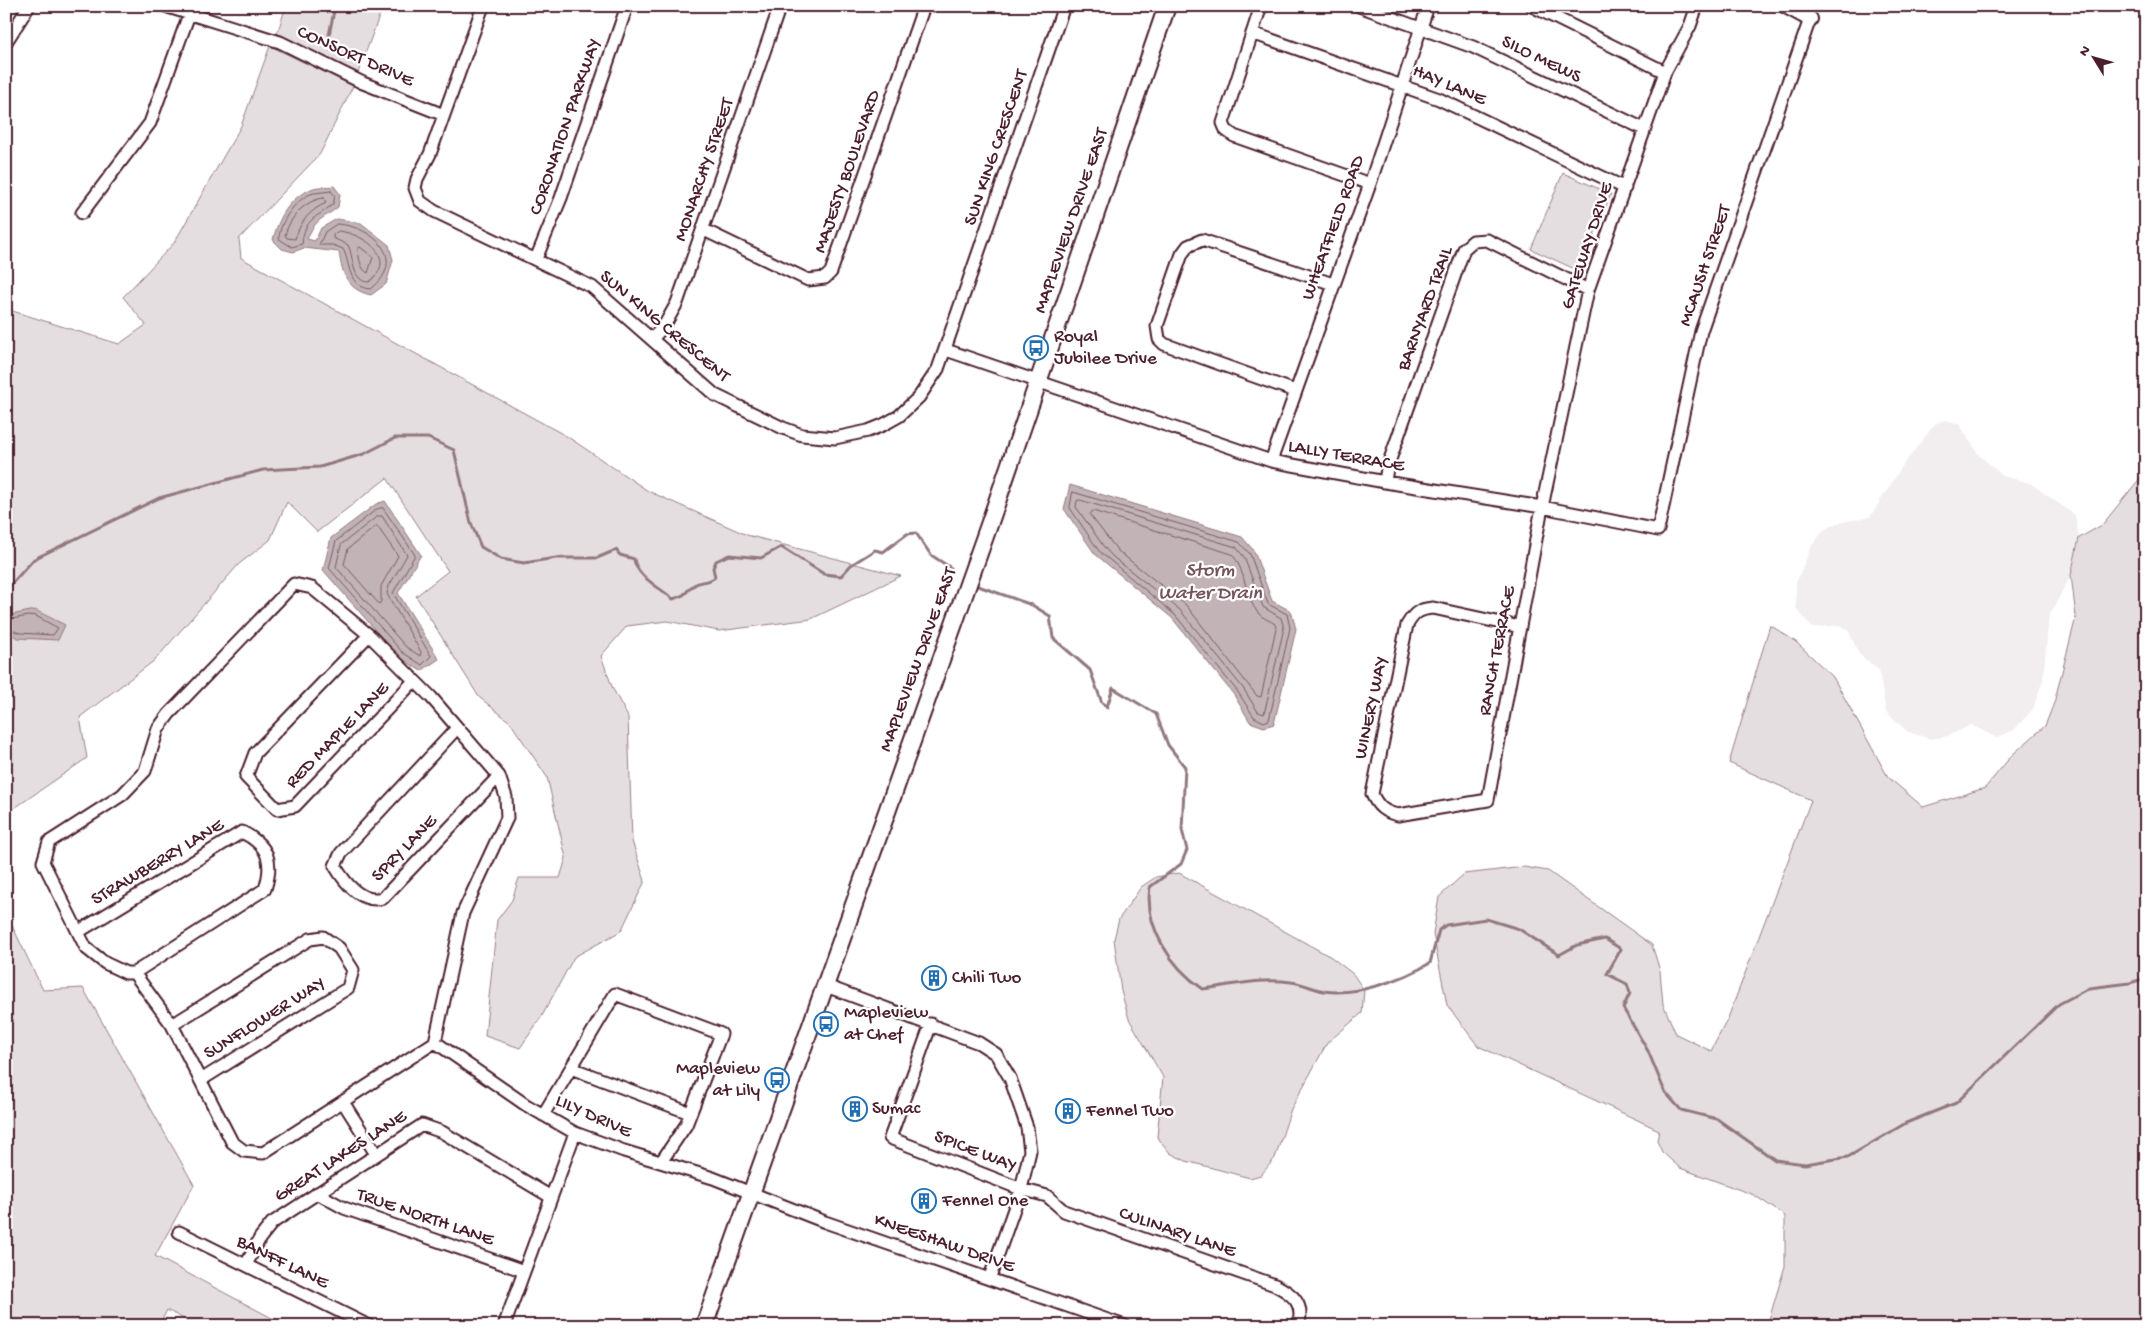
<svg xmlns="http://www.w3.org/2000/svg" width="2152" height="1332" viewBox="0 0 2152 1332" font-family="'Gochi Hand',sans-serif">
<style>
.built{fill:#f2eeef}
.green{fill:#e5dee0;stroke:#987e86}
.water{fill:#c1b3b6;stroke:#91787e}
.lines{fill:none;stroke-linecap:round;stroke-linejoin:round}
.shore{stroke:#7a5a63;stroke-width:1}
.stream{stroke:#91787e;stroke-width:3}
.minor-casing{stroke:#4a1f2b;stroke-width:15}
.tertiary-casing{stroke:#4a1f2b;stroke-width:18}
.secondary-casing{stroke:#4a1f2b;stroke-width:20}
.minor{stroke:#fff;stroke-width:11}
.tertiary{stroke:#fff;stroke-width:14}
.secondary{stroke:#fff;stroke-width:16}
.labels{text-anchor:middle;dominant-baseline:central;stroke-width:4.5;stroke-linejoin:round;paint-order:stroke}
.street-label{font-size:19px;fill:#4a1f2b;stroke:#fff}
.poi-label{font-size:19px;fill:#4a1f2b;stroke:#fff;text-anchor:start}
.water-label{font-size:20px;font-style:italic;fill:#74535c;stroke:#fff}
</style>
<rect width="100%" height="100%" fill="#fff"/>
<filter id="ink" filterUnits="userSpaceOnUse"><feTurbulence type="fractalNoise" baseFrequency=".02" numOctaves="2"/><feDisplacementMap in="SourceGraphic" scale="10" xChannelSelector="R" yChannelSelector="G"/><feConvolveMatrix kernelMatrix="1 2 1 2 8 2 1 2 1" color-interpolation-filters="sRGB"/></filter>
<g filter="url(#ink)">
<path class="built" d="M1944 420 1959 424 1979 455 2003 476 2030 483 2075 515 2079 538 2071 575 2049 616 2043 680 2033 709 2014 730 1997 738 1971 725 1948 736 1931 739 1908 732 1886 712 1879 670 1859 654 1848 630 1840 625 1812 628 1796 608V583L1812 545 1825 529 1837 523 1870 517 1903 465 1935 424Z"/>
<path class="green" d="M286 6H383L358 73 277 34Z
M270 46 353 86 320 154 239 239 241 258 568 437 648 491 747 535 901 576 811 619 719 631 667 621 627 626 601 656 613 689 628 717 632 841 645 881 621 931 574 957 542 1016 520 1048 485 1036 497 920 512 900 519 878H560L566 858 547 777 510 722 479 697 416 596 448 571 387 478 317 532 287 502 270 540 239 564 155 660 80 717 87 758 6 814V309L119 344 146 325 123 297 174 243 241 126Z
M1563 173 1611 194 1579 271 1531 249Z
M2146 471V1326H1767L1785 1266V1216L1754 1195 1680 1168 1662 1152 1657 1141 1659 1130 1478 1046 1447 1005 1433 934 1439 897 1464 874 1524 867 1548 871 1652 945 1660 971 1663 1004 1676 1034 1711 1051 1728 1018 1811 800 1729 763 1770 625 1796 642 1833 677 1888 777 1923 807 1985 788 2012 755 2045 726 2054 703 2076 617 2071 575 2079 538 2102 525Z
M1179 873 1331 957 1353 974 1364 990 1362 1013 1327 1043 1291 1109 1275 1158 1261 1175 1250 1178 1186 1161 1170 1153 1157 1137 1163 1077 1129 1019 1121 991 1114 939 1119 919 1141 887 1156 877Z
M6 913 43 990 83 988 194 1185 155 1256 287 1326H197L167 1310 159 1326H6Z"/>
<path class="water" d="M334 186 340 194 338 207C322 220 316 218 307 239L315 241 321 228 337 219 361 223 389 245 393 260 386 284 371 295C348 290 342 275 339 252L304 248 293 252 282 249 273 240C278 219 289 198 311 189 317 186 327 187 334 186Z
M1070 485 1242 537 1254 551 1272 601 1291 611 1296 629 1274 724 1264 727 1250 722 1234 695 1172 618 1095 554 1064 509Z
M385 501 421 555 398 593 439 659 421 671 398 656 323 570 331 538 376 504Z
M35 610 65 625 58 640 18 638 6 632V616Z"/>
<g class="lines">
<path class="shore" d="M331 191 335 196 333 204C317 218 304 218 302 244L292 247 279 239C279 222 297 197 314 193 320 192 326 192 331 191Z
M324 198 326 203C310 210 300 222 295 239L287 238 285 235C290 217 305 200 324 198Z
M337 224C373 226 409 259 371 289 347 287 351 264 343 249L333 245H319L325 232Z
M339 231C364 234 400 258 369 282 351 282 354 256 348 245L333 238V235Z
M360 247 373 257 368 273C360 269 359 258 358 249Z
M1073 492 1239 542 1250 554 1268 604 1287 614 1290 628 1269 720 1264 722 1254 717 1238 692 1175 615 1099 551 1070 508Z
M1080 500 1236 547 1244 557 1263 607 1281 618 1284 628 1264 714 1258 712 1243 688 1180 610 1113 557 1104 547 1076 507 1077 501Z
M383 508 415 555 393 593 431 656 422 665 402 652 329 568 336 541 377 509Z
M1093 511 1232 554C1246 570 1244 596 1258 613 1262 618 1269 620 1275 624L1276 628 1261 697 1257 696 1186 605 1118 551 1090 515Z
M378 516H382L407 555 389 586 387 594 421 652 420 656 406 647 336 567 341 545Z
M377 526 398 556 381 586V602L379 604 344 564 348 549Z
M6 620 34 615 58 628 53 635 20 633 6 628"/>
<path class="stream" d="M329 35 335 6
M978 586 1032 605 1050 616 1053 638 1090 670 1102 703 1107 707 1113 688 1156 714 1168 745 1185 767 1182 830 1187 850 1181 864 1150 887C1144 927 1171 967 1203 989 1232 985 1261 978 1291 982 1302 983 1313 989 1324 991 1356 996 1403 980 1430 963L1439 930 1446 925 1486 919 1519 929 1559 955 1577 945 1605 939 1621 949 1607 974 1627 984 1630 993 1623 1008 1648 1051 1665 1092 1681 1110 1717 1119 1775 1160 1805 1164 1848 1157 1906 1123 1956 1103 2059 1004 2089 988 2130 983 2146 978
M6 590 34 559 159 498 263 470 320 467 364 454 395 438H428L454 450 471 523 481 547 501 559 524 563 556 558H597L616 550 620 555 634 559C636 576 660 588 673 599 690 595 686 588 696 584 704 580 709 583 715 577L713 568 716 561 729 555 761 558 781 547 824 574 841 576 851 565 875 550 883 552 907 534 916 533 931 555 951 568"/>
<defs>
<path id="minor" d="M165 6 280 42 363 83 444 115
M483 6 430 154 417 179 415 188 420 201 434 211 592 287 715 395 783 428 802 435 835 438 868 431 883 425 899 416 919 397 938 369 1064 6
M1261 6 1223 123 1226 130 1234 136 1370 184
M1359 6 1473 47 1644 129
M1532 6 1665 72
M1252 33 1439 99 1625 188
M6 42 29 6
M82 213 150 123 192 6
M704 230 808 280 825 278 831 272 924 6
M536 259 561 198 627 6
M652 339 664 326 677 303 780 6
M946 350 1271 461 1385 482 1542 507 1658 530 1701 331 1810 19
M1295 391 1164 344 1159 339 1157 326 1182 254 1188 246 1202 240 1333 284
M1271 461 1370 184 1428 6
M1385 482 1387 468 1464 249 1473 241 1487 240 1588 290
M294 584 312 588 369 635 431 697 499 776 506 797 507 818 463 913 435 1042 263 1153 244 1151 232 1142 172 1025 134 973H126L105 963 86 948 43 862 49 842 122 795 145 771 158 729 169 714Z
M1520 627 1433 608C1419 609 1414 613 1407 625L1372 794C1378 807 1384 812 1398 815L1488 800 1542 507 1588 290 1665 72 1690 26 1697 6
M369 635 255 753 246 777 277 809 295 806 414 681
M457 728 341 853 335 866C345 883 362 904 383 898L499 776
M78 932 242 832C268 845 274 861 265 889L134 973
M826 986 979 1043 996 1054 1010 1078 1027 1127 1030 1151 1021 1189 990 1277
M931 1024 890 1138 1021 1189 1047 1196 1064 1211 1275 1285C1293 1294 1305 1304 1298 1326
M172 1025 310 939 323 937 339 948 353 970 348 988 201 1080
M435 1042 526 1105 575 1133 624 1151 713 1178 825 1222 1125 1326
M571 1068 690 1113
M343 1102 376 1154
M543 1115 615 994 721 1034 686 1125 661 1162
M317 1193 344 1208 524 1271
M179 1232 369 1326
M246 1265 260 1238 272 1223 422 1125 442 1132 551 1197
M504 1326 575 1133"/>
<path id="tertiary" d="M1786 6 1810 19"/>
<path id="secondary" d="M704 1326 989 525 1167 6"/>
</defs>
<use href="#minor" class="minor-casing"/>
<use href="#tertiary" class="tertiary-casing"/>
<use href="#secondary" class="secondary-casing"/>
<use href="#minor" class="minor"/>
<use href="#tertiary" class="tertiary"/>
<use href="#secondary" class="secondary"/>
</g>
</g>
<defs>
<symbol id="bus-ring" viewBox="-11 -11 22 22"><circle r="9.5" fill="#fff" stroke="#1f6fb2" stroke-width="1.5"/><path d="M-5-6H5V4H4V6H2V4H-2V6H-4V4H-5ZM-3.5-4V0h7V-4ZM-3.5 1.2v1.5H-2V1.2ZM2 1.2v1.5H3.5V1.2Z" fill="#1f6fb2"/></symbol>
<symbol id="building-ring" viewBox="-11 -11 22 22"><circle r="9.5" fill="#fff" stroke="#1f6fb2" stroke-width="1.5"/><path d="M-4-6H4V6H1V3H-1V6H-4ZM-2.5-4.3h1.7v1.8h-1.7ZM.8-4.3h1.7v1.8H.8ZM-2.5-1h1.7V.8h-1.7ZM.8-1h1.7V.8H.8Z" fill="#1f6fb2"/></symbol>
</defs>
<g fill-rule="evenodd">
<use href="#bus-ring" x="1022" y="334" width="28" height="28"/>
<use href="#building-ring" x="920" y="964" width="28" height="28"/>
<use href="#bus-ring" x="812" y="1010" width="28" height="28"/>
<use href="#bus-ring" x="763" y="1066" width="28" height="28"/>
<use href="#building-ring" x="841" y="1095" width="28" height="28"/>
<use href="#building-ring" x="1054" y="1097" width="28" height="28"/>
<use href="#building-ring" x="910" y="1187" width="28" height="28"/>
</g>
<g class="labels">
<g class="street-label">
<text transform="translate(355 57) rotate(24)">CONSORT DRIVE</text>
<text transform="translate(1541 60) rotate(26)">SILO MEWS</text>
<text transform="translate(1449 86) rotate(23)">HAY LANE</text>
<text transform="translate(566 127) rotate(-71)">CORONATION PARKWAY</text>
<text transform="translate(997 148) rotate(-71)">SUN KING CRESCENT</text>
<text transform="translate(705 170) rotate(-71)">MONARCHY STREET</text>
<text transform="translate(848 172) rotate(-71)">MAJESTY BOULEVARD</text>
<text transform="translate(1072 221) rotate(-71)">MAPLEVIEW DRIVE EAST</text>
<text transform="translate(1334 228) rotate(-70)">WHEATFIELD ROAD</text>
<text transform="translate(1588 246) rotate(-72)">GATEWAY DRIVE</text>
<text transform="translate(1706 266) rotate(-71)">MCAUSH STREET</text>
<text transform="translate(1426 309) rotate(-70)">BARNYARD TRAIL</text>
<text transform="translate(664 327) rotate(40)">SUN KING CRESCENT</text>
<text transform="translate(1346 457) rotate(10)">LALLY TERRACE</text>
<text transform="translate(1498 651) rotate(-79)">RANCH TERRACE</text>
<text transform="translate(919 660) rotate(-70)">MAPLEVIEW DRIVE EAST</text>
<text transform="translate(1372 708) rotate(-78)">WINERY WAY</text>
<text transform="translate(338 736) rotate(-46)">RED MAPLE LANE</text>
<text transform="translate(405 849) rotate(-46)">SPRY LANE</text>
<text transform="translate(158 863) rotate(-31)">STRAWBERRY LANE</text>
<text transform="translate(265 1019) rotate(-32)">SUNFLOWER WAY</text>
<text transform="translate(593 1117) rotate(24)">LILY DRIVE</text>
<text transform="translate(975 1152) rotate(21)">SPICE WAY</text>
<text transform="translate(341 1157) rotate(-33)">GREAT LAKES LANE</text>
<text transform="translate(425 1218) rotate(19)">TRUE NORTH LANE</text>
<text transform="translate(1177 1233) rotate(19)">CULINARY LANE</text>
<text transform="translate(944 1244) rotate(19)">KNEESHAW DRIVE</text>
<text transform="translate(282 1263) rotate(26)">BANFF LANE</text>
</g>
<g class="poi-label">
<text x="1054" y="337">Royal<tspan x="1054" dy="22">Jubilee Drive</tspan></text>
<text x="952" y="978">Chili Two</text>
<text x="844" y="1013">Mapleview<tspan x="844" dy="22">at Chef</tspan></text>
<text x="760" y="1069" text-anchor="end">Mapleview<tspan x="760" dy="22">at Lily</tspan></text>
<text x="872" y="1109">Sumac</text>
<text x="1086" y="1111">Fennel Two</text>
<text x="942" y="1201">Fennel One</text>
</g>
<g class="water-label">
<text x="1210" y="571">Storm<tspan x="1210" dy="23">Water Drain</tspan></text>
</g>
</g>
<rect width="2152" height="1332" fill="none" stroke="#fff" stroke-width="25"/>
<rect x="12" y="12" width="2127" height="1307" fill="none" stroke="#4a1f2b" stroke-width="2" filter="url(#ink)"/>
<g transform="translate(2094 58) rotate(307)" stroke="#ffffff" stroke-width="4" paint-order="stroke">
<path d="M0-4L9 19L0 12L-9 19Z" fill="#4a1f2b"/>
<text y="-8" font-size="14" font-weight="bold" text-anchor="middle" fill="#4a1f2b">N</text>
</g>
</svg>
